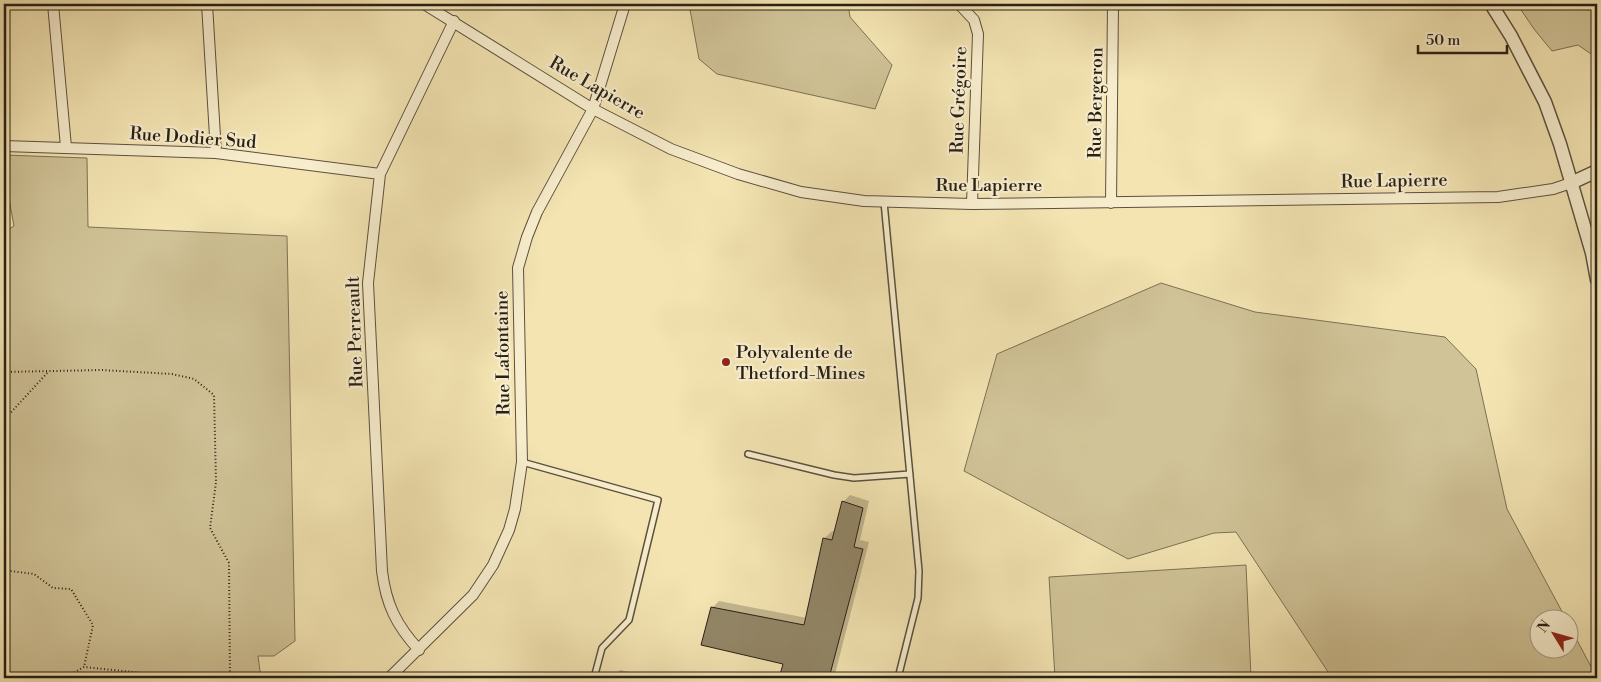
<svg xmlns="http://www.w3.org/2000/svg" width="1601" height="682" viewBox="0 0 1601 682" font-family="'Libre Bodoni',serif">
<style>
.green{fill:#d0c397;stroke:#7c7256}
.shadow{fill:#0003}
.building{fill:#928667;stroke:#282016}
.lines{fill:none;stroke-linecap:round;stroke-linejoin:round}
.service-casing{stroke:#5b513d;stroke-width:8}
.minor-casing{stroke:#5b513d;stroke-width:12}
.tertiary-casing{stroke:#5b513d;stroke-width:15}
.path{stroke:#282016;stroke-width:2;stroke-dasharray:1 2.5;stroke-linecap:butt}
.service{stroke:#f7edcd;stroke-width:5}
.minor{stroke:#f7edcd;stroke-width:10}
.tertiary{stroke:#f7edcd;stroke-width:12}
.poi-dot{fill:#8f2418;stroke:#f7edcd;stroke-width:2}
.labels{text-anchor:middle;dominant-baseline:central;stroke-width:4.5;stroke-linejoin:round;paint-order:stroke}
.street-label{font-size:18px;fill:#282016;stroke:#f7edcd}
.poi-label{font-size:18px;fill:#282016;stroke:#f7edcd;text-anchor:start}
</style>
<rect width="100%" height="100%" fill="#f3e4b2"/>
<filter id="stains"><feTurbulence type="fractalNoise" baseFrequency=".004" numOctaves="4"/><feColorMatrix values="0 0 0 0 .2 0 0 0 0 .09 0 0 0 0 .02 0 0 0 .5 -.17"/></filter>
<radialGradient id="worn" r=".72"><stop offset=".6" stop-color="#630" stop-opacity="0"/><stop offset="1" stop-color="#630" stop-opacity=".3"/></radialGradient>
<path class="green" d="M689 4H848L850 17 892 65 875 109 717 74 699 59Z
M1517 4H1597V58L1578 45 1552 51 1534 29Z
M4 155 87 158 88 227 287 236 295 641 274 656H258L261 678H4V232L14 226 4 172Z
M1161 283 1255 312 1445 337 1476 369 1507 509 1566 619 1538 620V650H1568L1569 625 1597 678H1332L1236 532 1214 533 1128 559 964 471 997 354Z
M1246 565 1251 678H1055L1049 577Z"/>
<path class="shadow" d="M850 495 869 501 860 540 869 542 834 678H780L784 663 712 608 719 601 807 618 824 539 832 531 835 532 843 502Z
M620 670 658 678H613Z"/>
<path class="building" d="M842 501 863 508 854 547 863 549 829 678H779L783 664 701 645 711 607 804 625 823 538 832 540Z"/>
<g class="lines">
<defs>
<path id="service" d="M884 202 919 571 918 598 898 678
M748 454 834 475 854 478 910 474
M522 462 658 500 629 620 602 648 594 678"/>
<path id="minor" d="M53 4 66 147
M207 4 216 153
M424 4 593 109 671 149 738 174 801 192 864 201 972 204 1498 197 1553 189 1571 183
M959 4 974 20 978 34 972 204
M4 146 216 153 380 174
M1111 203 1113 4
M419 650C396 625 386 604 382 571L368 283 380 174 454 21
M389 678 473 595 493 565 509 530 515 509 522 462 518 268 527 237 537 212 593 109 625 4"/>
<path id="tertiary" d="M1491 4 1511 36 1545 102 1560 144 1592 253 1597 280
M1571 183 1597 171"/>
</defs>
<use href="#service" class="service-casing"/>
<use href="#minor" class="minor-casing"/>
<use href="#tertiary" class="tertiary-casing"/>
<path class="path" d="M4 372 102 370 172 374 194 379 214 395 216 482 210 528 229 563 230 678
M4 420 48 372
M4 559 10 571 34 574 53 588 71 589 93 625 84 667
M65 678 84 667 192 678"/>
<use href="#service" class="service"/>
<use href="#minor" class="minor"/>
<use href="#tertiary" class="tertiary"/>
</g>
<circle class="poi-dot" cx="726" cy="362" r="5"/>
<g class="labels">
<g class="street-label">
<text transform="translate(597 88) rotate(30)">Rue Lapierre</text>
<text transform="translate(959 100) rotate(-88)">Rue Grégoire</text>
<text transform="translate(1096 103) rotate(-89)">Rue Bergeron</text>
<text transform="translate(193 138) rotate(4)">Rue Dodier Sud</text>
<text transform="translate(1394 181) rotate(-1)">Rue Lapierre</text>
<text x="989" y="185">Rue Lapierre</text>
<text transform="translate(355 332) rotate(-92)">Rue Perreault</text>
<text transform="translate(503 353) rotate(-91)">Rue Lafontaine</text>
</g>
<g class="poi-label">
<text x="736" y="352">Polyvalente de<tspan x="736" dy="21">Thetford-Mines</tspan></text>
</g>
</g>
<rect width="1601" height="682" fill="none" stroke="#f3e4b2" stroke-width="20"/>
<rect x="5" y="5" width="1591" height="672" fill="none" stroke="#282016" stroke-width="2.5"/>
<rect x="10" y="10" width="1581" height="662" fill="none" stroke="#282016"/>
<g transform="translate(1554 634) rotate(307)"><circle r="24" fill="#f7edcd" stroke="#a49b84"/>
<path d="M0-4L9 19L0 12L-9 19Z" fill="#8f2418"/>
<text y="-8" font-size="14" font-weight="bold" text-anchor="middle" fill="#282016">N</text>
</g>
<path d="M1418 45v8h89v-8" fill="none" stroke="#282016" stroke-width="2.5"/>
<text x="1426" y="45" font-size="15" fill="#282016" stroke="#f7edcd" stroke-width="4" paint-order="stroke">50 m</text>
<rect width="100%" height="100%" filter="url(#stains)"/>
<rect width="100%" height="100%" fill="url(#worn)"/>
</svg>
